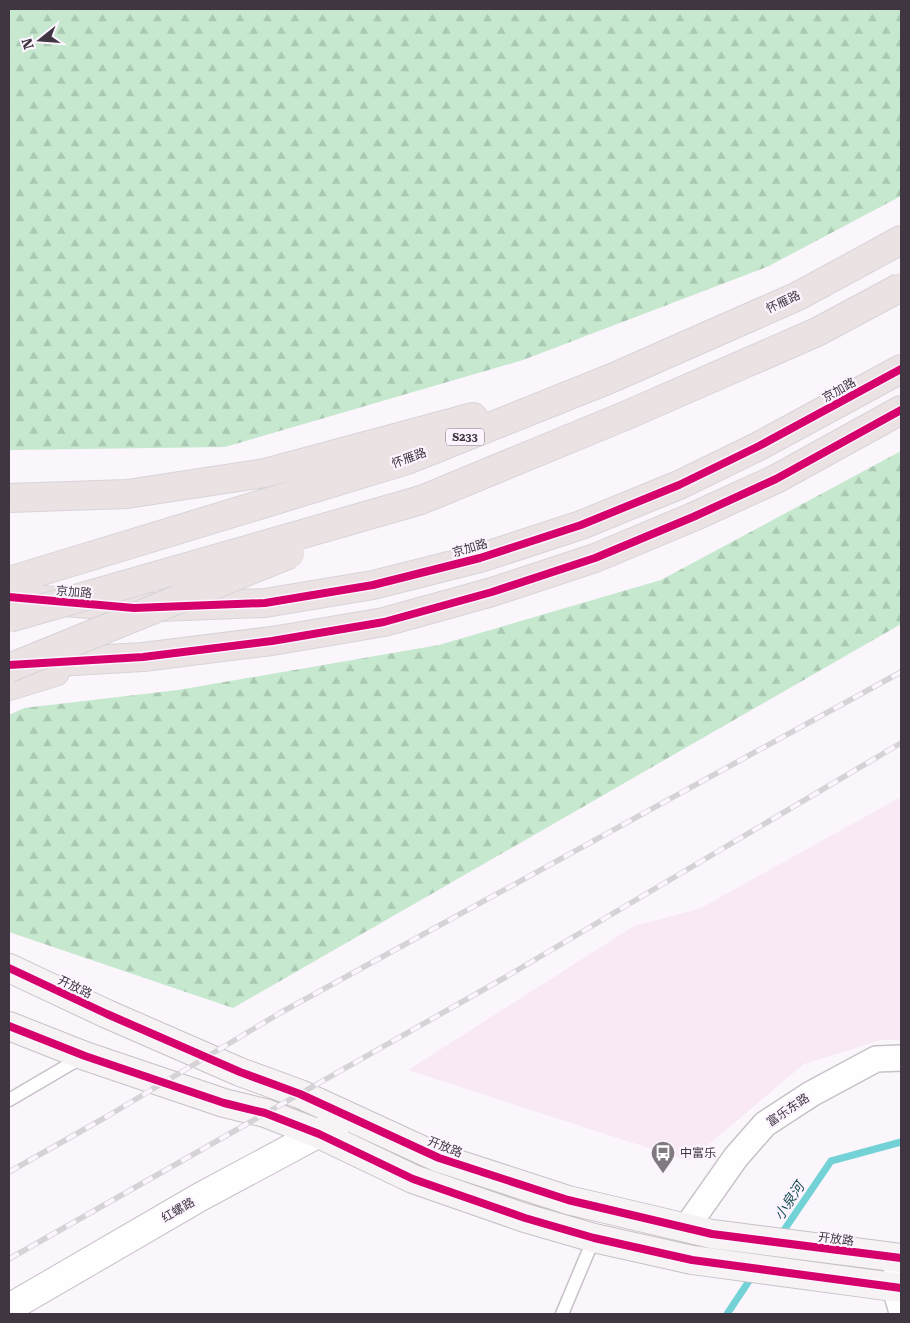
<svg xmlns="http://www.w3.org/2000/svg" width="910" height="1323" viewBox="0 0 910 1323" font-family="'Roboto Serif','Noto Sans SC',serif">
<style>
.commercial{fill:#f8e9f4}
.forest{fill:url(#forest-firs)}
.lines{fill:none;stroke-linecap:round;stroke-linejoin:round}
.stream{stroke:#72d2d6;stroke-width:7}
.service-casing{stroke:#c7c1c8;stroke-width:15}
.minor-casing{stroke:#c7c1c8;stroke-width:28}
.tertiary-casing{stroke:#c7c1c8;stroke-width:30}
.secondary-casing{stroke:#c7c1c8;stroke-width:30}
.trunk-casing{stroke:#d7d4d8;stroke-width:30}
.service{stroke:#fefeff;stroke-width:12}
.minor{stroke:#fefeff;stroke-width:25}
.tertiary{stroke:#fefeff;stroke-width:28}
.secondary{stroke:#f7f3f4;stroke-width:28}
.trunk{stroke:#ebe2e4;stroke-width:28}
.rail-casing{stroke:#d5d3d6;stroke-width:5.5}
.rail{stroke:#fcf4fe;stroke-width:4;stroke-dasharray:11;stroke-linecap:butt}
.trunk-bridge-casing{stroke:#d7d4d8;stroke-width:30;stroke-linecap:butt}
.trunk-bridge{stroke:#ebe2e4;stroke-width:28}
.cycleway-casing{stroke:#fcf4fe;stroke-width:11}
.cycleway{stroke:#d6006c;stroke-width:8}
.labels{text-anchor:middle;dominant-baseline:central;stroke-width:4.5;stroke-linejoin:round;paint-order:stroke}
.shield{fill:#fcf4fe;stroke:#786f7a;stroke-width:1}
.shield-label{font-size:11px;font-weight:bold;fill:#3f3641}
.street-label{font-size:12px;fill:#3f3641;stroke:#fcf4fe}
.poi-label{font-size:12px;fill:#3f3641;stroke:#fcf4fe;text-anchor:start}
.water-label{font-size:14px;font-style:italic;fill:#154e50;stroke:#fcf4fe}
</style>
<defs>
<pattern id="forest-firs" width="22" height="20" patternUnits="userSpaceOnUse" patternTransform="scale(1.25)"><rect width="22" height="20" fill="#c5e8ce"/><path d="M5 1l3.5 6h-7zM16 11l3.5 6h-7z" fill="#aac8b2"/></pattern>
</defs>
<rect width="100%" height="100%" fill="#fbf6fc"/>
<path class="commercial" d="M901 797V1040H881L804 1064 689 1161 408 1070 634 926 699 909Z"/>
<path class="forest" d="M9 9H901V196L769 266 523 360 225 447 9 450Z
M901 451V624L233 1008 9 932V715L24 708 178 690 439 645 661 580Z"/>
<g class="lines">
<path class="stream" d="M780 1236 831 1161 901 1142
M727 1314 753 1275"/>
<defs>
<path id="service" d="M9 1100 84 1056
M562 1314 594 1238"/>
<path id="minor" d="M686 1228 736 1157 765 1124 811 1094 876 1059 901 1058
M898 1258 895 1288 901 1309"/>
<path id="tertiary" d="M9 1308 200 1197 336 1124"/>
<path id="secondary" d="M9 968 107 1014 240 1072 300 1094 439 1158 568 1200 712 1234 901 1258
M9 1026 85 1056 224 1103 265 1113 319 1134 413 1179 525 1218 594 1238 692 1260 901 1288"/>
<path id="trunk" d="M9 498 127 494 265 473 473 417
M9 581 407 460 612 378 798 296 901 240
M9 597 134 608 265 603 373 585 480 558 581 525 679 485 759 446 901 369
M23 664 143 657 272 641 384 622 492 592 595 558 693 517 776 479 901 410
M9 686 55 672"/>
</defs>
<use href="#service" class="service-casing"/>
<use href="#minor" class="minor-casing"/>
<use href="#tertiary" class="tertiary-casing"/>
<use href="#secondary" class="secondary-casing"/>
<use href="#trunk" class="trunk-casing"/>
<use href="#service" class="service"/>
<use href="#minor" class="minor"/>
<use href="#tertiary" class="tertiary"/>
<use href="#secondary" class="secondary"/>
<use href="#trunk" class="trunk"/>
<defs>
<path id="rail" d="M9 1172 106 1117 280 1013 901 672
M9 1259 504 978 901 743"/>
</defs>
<use href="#rail" class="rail-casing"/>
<use href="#rail" class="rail"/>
<defs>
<path id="trunk-bridge" d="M9 618 421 500 627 415 817 332 901 287
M9 668 290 554"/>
</defs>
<use href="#trunk-bridge" class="trunk-bridge-casing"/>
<use href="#trunk-bridge" class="trunk-bridge"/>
<defs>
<path id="cycleway" d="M9 597 134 608 265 603 373 585 480 558 581 525 679 485 759 446 901 369
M9 665 143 657 272 641 384 622 492 592 595 558 693 517 776 479 901 410
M9 968 107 1014 240 1072 300 1094 439 1158 568 1200 712 1234 901 1258
M9 1026 85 1056 224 1103 265 1113 319 1134 413 1179 525 1218 594 1238 692 1260 901 1288"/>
</defs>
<use href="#cycleway" class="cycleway-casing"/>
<use href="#cycleway" class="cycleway"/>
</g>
<defs>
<symbol id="bus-pin" viewBox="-11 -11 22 30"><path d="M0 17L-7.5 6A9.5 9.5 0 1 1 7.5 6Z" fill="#817982" stroke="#fcf4fe"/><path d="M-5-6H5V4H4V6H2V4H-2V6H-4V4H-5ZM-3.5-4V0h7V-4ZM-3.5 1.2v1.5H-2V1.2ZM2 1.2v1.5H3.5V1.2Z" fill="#fff"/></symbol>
</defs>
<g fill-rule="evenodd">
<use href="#bus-pin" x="649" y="1139" width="28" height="38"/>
</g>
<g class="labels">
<rect class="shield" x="446" y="428.5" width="38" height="17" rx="4"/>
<g class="shield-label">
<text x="465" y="437">S233</text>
</g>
<g class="street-label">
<text transform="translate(783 302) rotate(-25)">怀雁路</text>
<text transform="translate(839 390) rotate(-29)">京加路</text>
<text transform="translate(409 458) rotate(-20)">怀雁路</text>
<text transform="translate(470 548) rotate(-16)">京加路</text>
<text transform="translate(74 592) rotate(5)">京加路</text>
<text transform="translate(75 987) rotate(25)">开放路</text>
<text transform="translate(788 1110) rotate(-34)">富乐东路</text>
<text transform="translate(445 1147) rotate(21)">开放路</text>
<text transform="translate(178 1210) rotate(-30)">红螺路</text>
<text transform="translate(836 1239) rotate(7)">开放路</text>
</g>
<g class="poi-label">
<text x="680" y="1153">中富乐</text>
</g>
<g class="water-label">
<text transform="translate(789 1201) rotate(-56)">小泉河</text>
</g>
</g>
<rect width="910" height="1323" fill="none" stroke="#3f3641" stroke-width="20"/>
<g transform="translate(40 40) rotate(253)" stroke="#fcf4fe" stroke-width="4" paint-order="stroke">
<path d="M0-4L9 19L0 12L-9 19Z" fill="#3f3641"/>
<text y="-8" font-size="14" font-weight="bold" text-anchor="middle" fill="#3f3641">N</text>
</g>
</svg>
